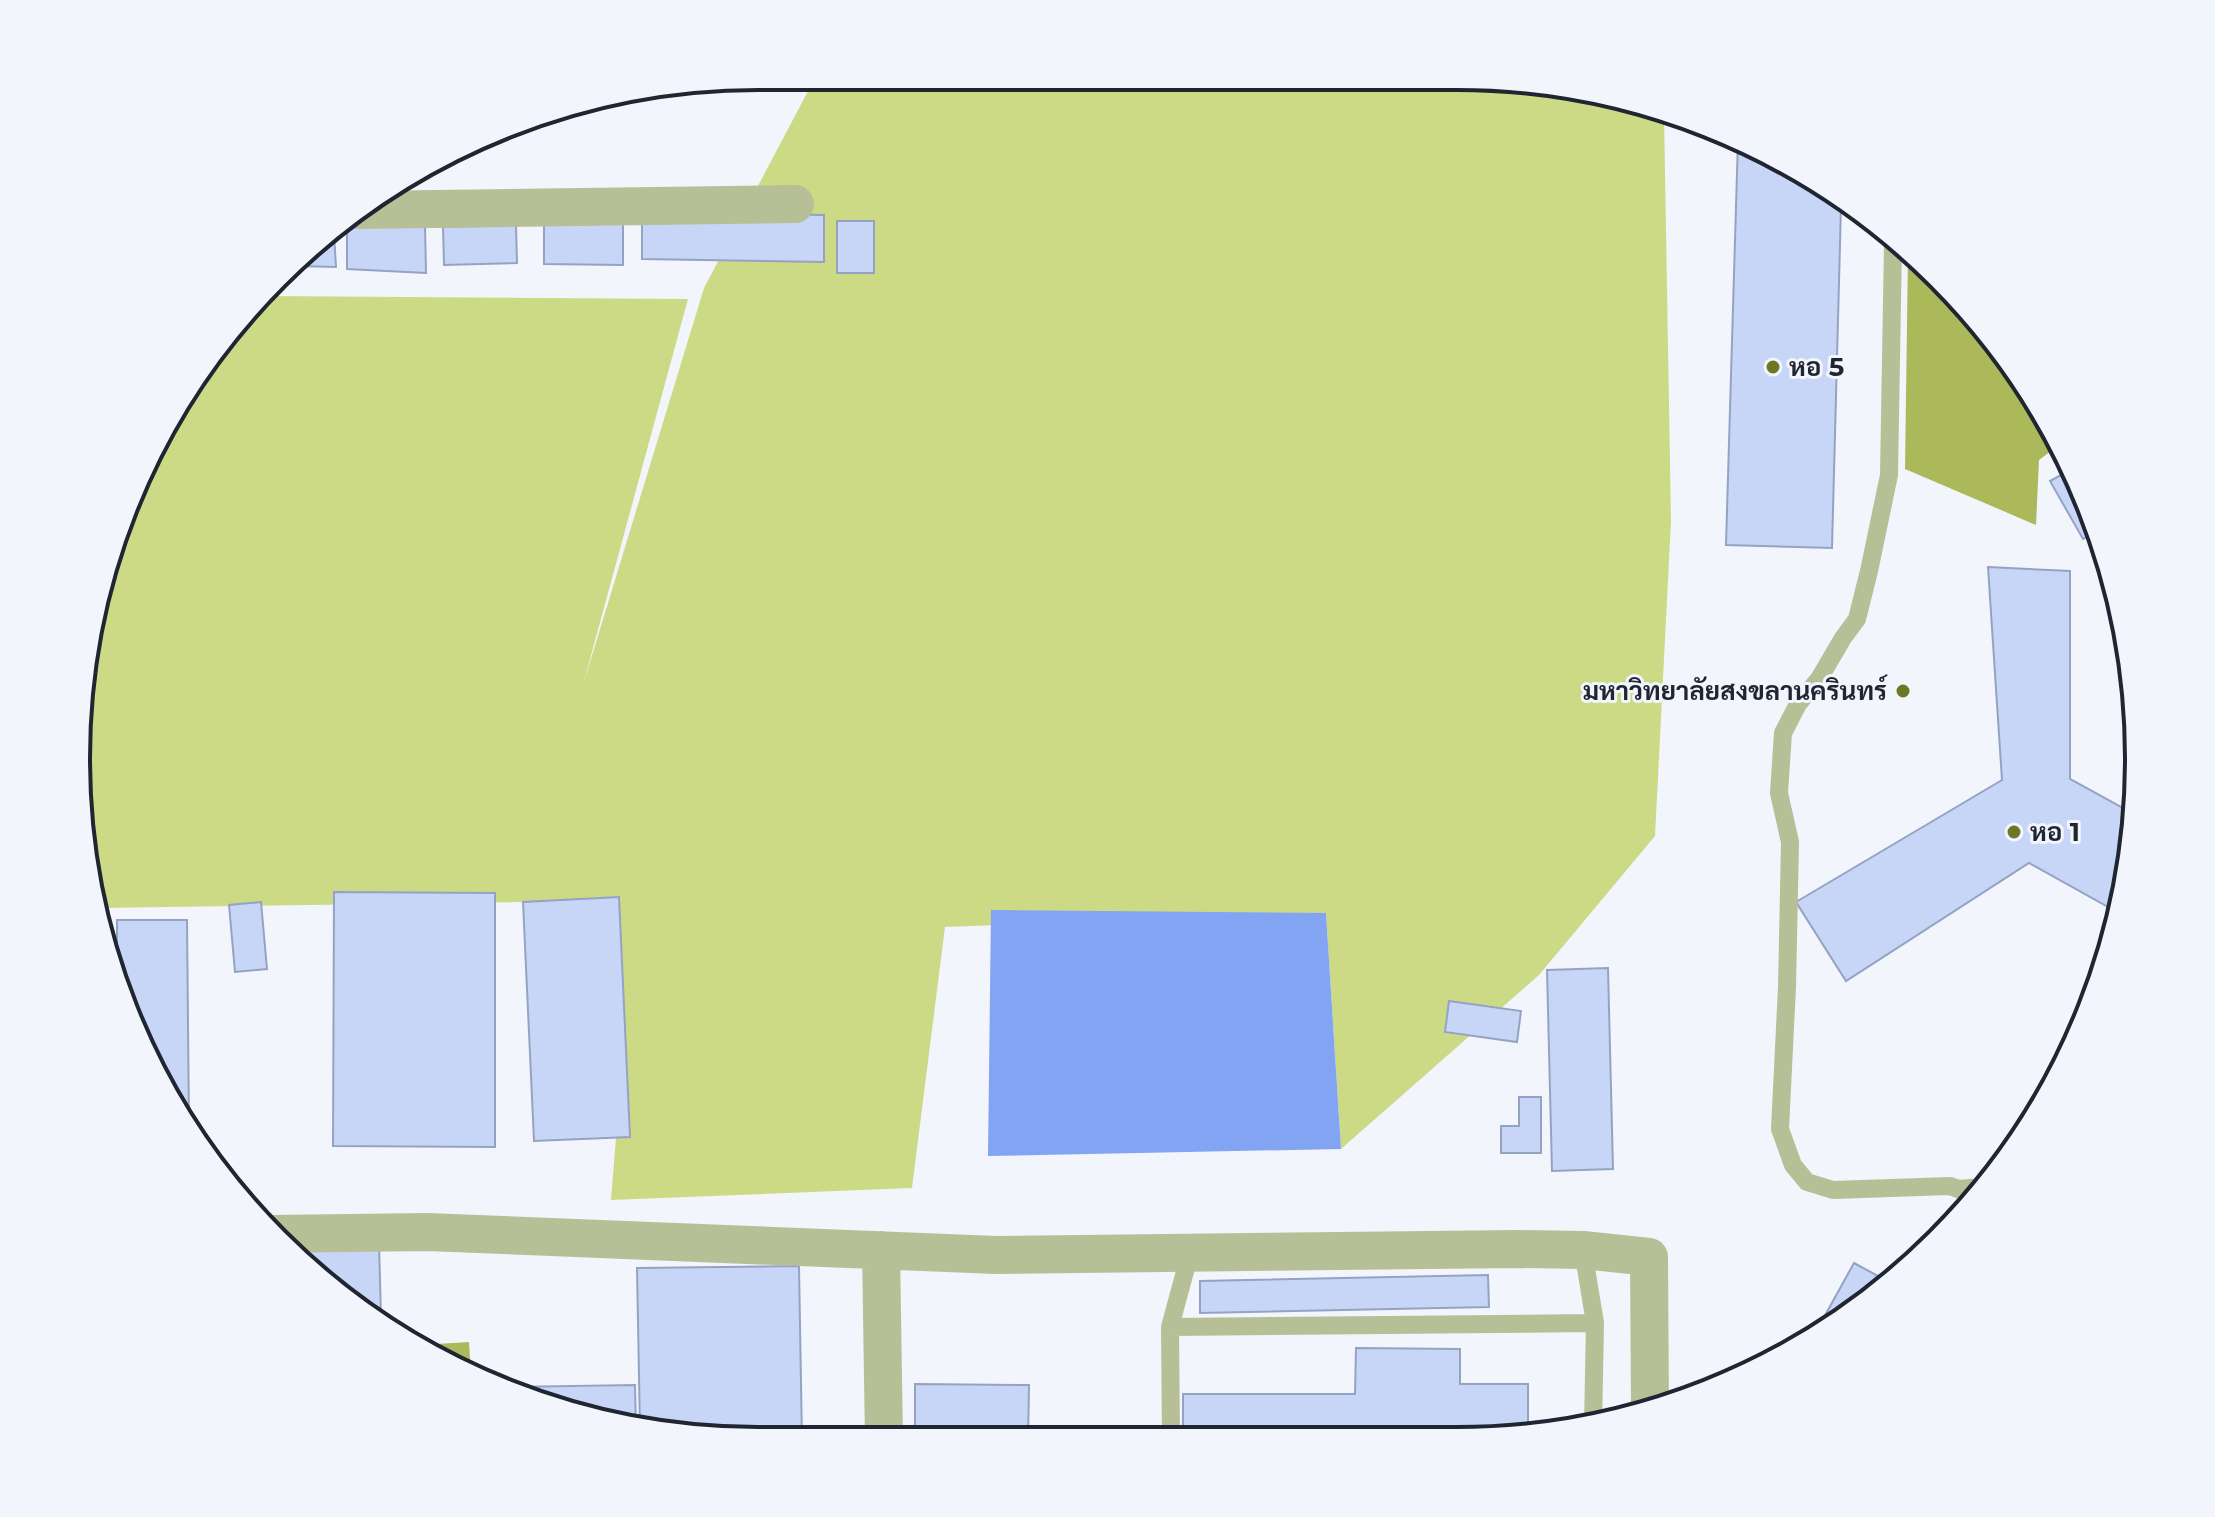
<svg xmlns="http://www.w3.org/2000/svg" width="2215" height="1517" viewBox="0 0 2215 1517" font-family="Montserrat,Sarabun,sans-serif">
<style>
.green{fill:#ccda86}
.forest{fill:#abb95a}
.water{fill:#83a4f3}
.building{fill:#c7d6f7;stroke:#94a3c3;stroke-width:2}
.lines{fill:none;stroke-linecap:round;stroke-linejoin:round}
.service{stroke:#b7bf97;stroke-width:18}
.minor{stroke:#b7bf97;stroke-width:38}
.poi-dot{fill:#6e7824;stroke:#f2f5fc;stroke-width:3}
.labels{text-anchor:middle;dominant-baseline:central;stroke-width:6;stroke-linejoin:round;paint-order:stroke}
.poi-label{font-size:26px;font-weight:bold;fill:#1f2531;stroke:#f2f5fc;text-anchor:start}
.rim{fill:none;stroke:#1f2531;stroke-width:4}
</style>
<rect width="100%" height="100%" fill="#f2f5fc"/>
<path class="green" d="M816 76H1456L1589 89 1664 114 1671 521 1655 836 1539 975 1341 1149 1326 913 945 927 912 1188 611 1200 625 1026 619 897 523 902 95 908 89 892 77 713 128 498 217 343 267 296 688 299 583 685 704 288Z"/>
<path class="forest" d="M1908 253 1939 276 2024 379 2059 445 2039 460 2036 525 1905 469Z
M469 1342 471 1375 456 1370 420 1345Z"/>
<path class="water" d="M991 910 1326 913 1341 1149 988 1156Z"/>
<path class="building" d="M1738 139 1759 147 1841 206 1832 548 1726 545Z
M642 212 824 215V262L642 259Z
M544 217 623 218V265L544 264Z
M837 221H874V273H837Z
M347 223 425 225 426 273 347 269Z
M516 225 517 263 444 265 443 227Z
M334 234 336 267 299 266Z
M2072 469 2087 497 2097 531 2083 539 2050 481Z
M1988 567 2070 571V779L2134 814 2126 891 2119 913 2029 863 1846 981 1796 902 2002 780Z
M334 892 495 893V1147L333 1146Z
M619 897 630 1137 534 1141 523 902Z
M261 902 267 969 235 972 229 905Z
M117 920H187L189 1128 167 1099 117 967Z
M1608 968 1613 1169 1552 1171 1547 970Z
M1449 1001 1521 1011 1517 1042 1445 1032Z
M1519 1097H1541V1153H1501V1126H1519Z
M379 1243 381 1317 282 1246Z
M1854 1263 1889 1282 1836 1326 1822 1333 1817 1330Z
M799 1266 802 1441H758L640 1429 637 1268Z
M1488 1275 1489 1307 1200 1313V1281Z
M1356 1348 1460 1349V1384H1528V1434L1456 1441H1183V1394H1355Z
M915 1384 1029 1385 1028 1441H915Z
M635 1385 636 1429 626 1428 510 1389V1387Z"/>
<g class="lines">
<path class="service" d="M1893 243 1889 475 1869 571 1857 619 1843 638 1819 679 1798 704 1783 733 1779 793 1790 842 1787 987 1780 1129 1793 1165 1807 1182 1833 1190 1950 1186 1958 1189 1983 1187
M1583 1250 1595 1323 1593 1427
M1170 1327 1595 1323
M1171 1441 1170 1327 1190 1253"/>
<path class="minor" d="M359 210 795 204
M270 1234 427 1232 996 1255 1517 1249 1583 1250 1649 1257 1650 1409
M881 1250 884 1441"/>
</g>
<g class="poi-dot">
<circle cx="1773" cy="367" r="8"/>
<circle cx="1903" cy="691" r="8"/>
<circle cx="2014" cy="832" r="8"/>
</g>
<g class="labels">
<g class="poi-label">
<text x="1789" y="367">หอ 5</text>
<text x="1887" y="691" text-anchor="end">มหาวิทยาลัยสงขลานครินทร์</text>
<text x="2030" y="832">หอ 1</text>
</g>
</g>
<path d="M0 0H2215V1517H0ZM758 90H1457A668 668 0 0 1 2125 758V759A668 668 0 0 1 1457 1427H758A668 668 0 0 1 90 759V758A668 668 0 0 1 758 90Z" fill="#f2f5fc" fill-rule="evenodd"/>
<path class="rim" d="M758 90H1457A668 668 0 0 1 2125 758V759A668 668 0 0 1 1457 1427H758A668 668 0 0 1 90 759V758A668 668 0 0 1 758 90Z"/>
</svg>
